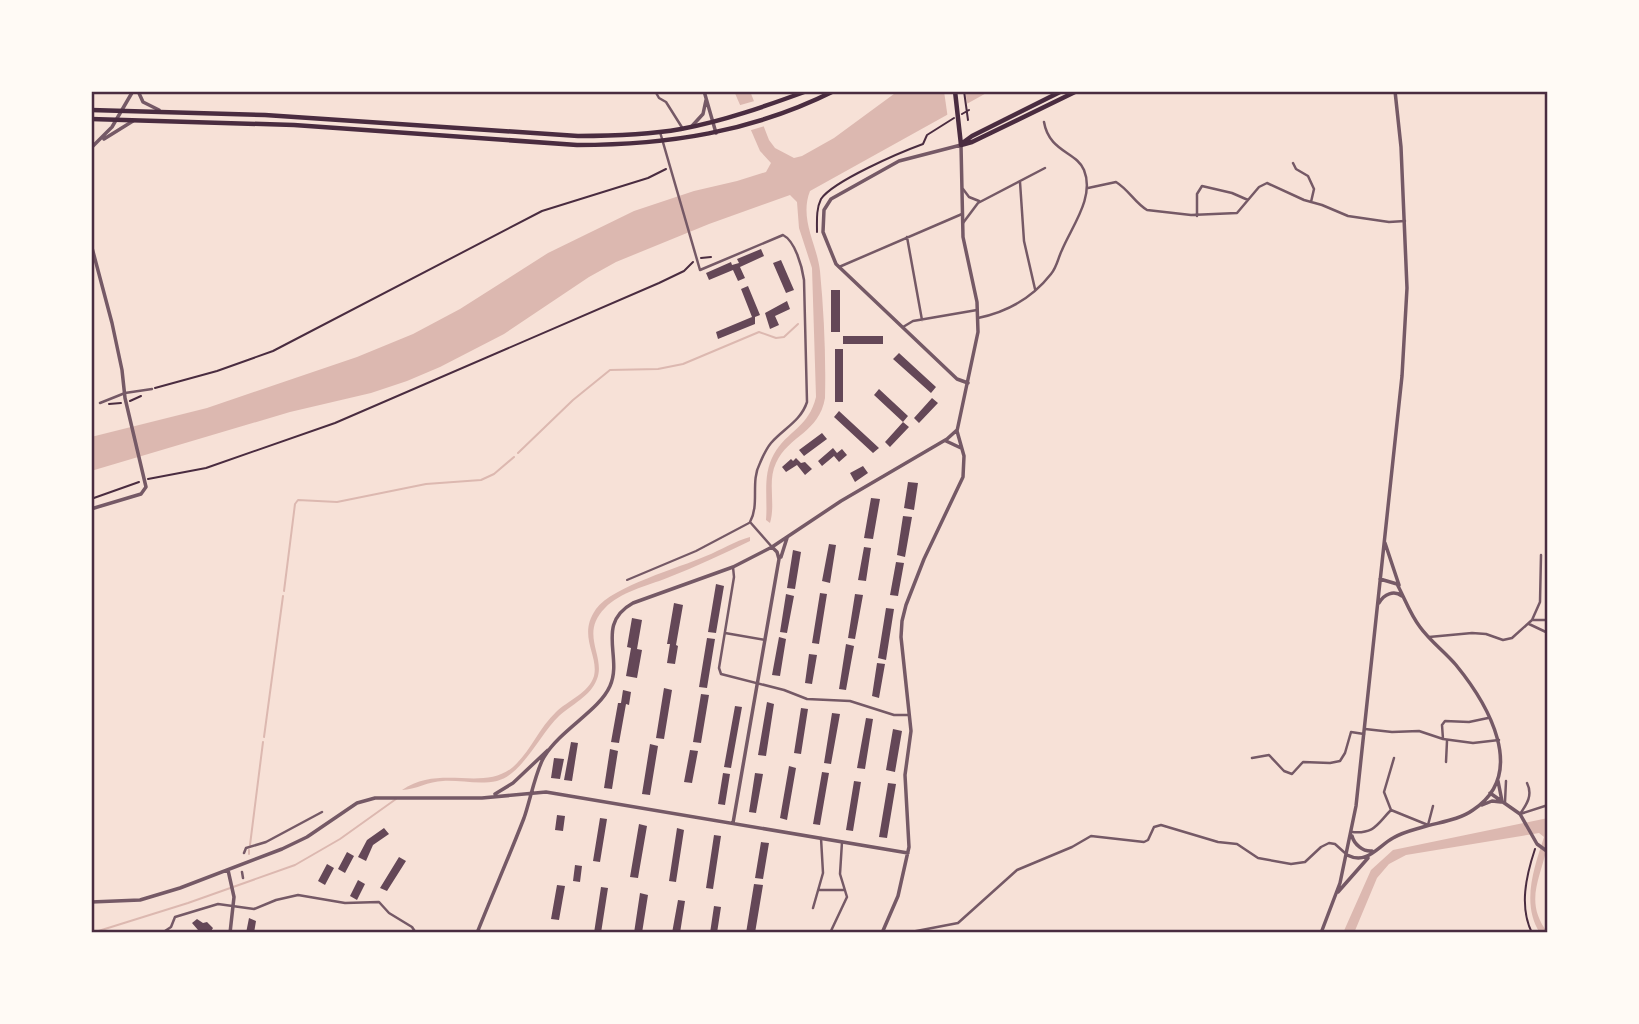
<svg xmlns="http://www.w3.org/2000/svg" width="1639" height="1024" viewBox="0 0 1639 1024" font-family="'Space Grotesk',sans-serif">
<style>
.water{fill:#dcb8b0}
.pier{fill:#f7e1d7}
.lines{fill:none;stroke-linecap:round;stroke-linejoin:round}
.stream{stroke:#dcb8b0;stroke-width:2}
.building{fill:#644757}
.path{stroke:#4a2c40;stroke-width:2}
.service{stroke:#755966;stroke-width:2}
.minor{stroke:#755966;stroke-width:2.5}
.tertiary{stroke:#755966;stroke-width:3.5}
.secondary{stroke:#4a2c40;stroke-width:4.5}
.neatline{fill:none;stroke:#4a2c40;stroke-width:2.5}
</style>
<rect width="100%" height="100%" fill="#f7e1d7"/>
<path class="water" d="M734 91H750L769 140 775 148 794 158 802 156 834 138 898 91H990L810 191C799 219 817 244 820 271 824 313 826 356 825 398 819 433 789 435 776 463 767 482 776 503 770 523L766 520C768 498 762 475 774 454 787 431 809 427 816 397L812 268 799 228 797 202 790 195 709 224 616 262 589 277 504 334 440 367 407 381 371 393 290 412 91 471V437L207 408 357 357 413 334 460 309 548 253 634 211 694 191 737 181 766 172 771 163 760 151Z
M750 537V541C723 554 695 567 667 578 647 586 620 592 605 608 579 634 606 656 597 679 591 696 571 705 559 716 540 734 522 775 497 781 479 785 460 780 443 781 429 781 415 790 402 790 440 764 484 792 513 767 530 752 539 728 556 712 567 701 589 693 594 676 599 655 577 636 596 609 613 586 679 568 706 556 721 550 735 541 750 537Z
M1548 818C1548 827 1549 838 1547 847 1540 880 1524 902 1548 933H1540C1521 904 1534 868 1544 837L1539 833 1406 855 1389 864 1377 878 1354 933H1343L1371 870 1393 850Z"/>
<path class="pier" d="M944 91H965L968 107 948 119Z
M758 100 768 125 748 131 737 106Z"/>
<g class="lines">
<path class="stream" d="M518 453 573 400 610 370 658 369 683 364 759 332 776 338 784 337 798 324
M284 591 295 504 298 500 337 502 426 484 481 480 494 474 514 457
M264 737 283 596
M250 845 263 742
M249 854V850
M92 933 188 903 295 865 340 839 396 799"/>
</g>
<path class="building" d="M761 249 764 256 740 267 745 278 738 281 733 270 709 280 706 273 731 262 732 265 739 263 737 259Z
M781 260 794 290 786 293 773 263Z
M748 286 760 315 755 317V324L718 339 716 332 752 317 741 289Z
M831 290H840V332H831Z
M787 301 790 309 775 316 779 325 770 329 765 313Z
M843 336H883V344H843Z
M835 349H843V402H835Z
M899 353 936 387 931 393 893 359Z
M879 389 908 416 903 422 874 395Z
M932 398 938 403 919 423 914 418Z
M839 411 879 448 873 453 834 417Z
M903 422 909 427 890 447 885 442Z
M822 433 827 439 804 456 799 450Z
M833 448 837 453 842 449 847 455 839 462 834 456 822 466 818 461Z
M796 458 801 463 805 462 812 469 805 475 797 465 786 472 782 467 791 459 793 461Z
M863 466 868 473 855 482 850 473Z
M908 482 918 483 914 510 904 508Z
M871 498 880 499 873 539 864 538Z
M903 516 912 517 905 557 897 555Z
M829 544 836 545 830 583 822 581Z
M864 547 871 548 866 581 858 580Z
M793 550 801 552 795 589 787 588Z
M896 562 904 563 898 596 890 595Z
M716 584 724 586 716 633 708 632Z
M820 593 827 594 819 644 812 643Z
M786 594 794 596 787 633 780 632Z
M855 594 863 595 855 639 848 638Z
M674 603 683 605 676 645 678 646 675 664 667 663 670 644H667Z
M886 608 894 609 886 660 878 658Z
M632 618 642 620 637 649 642 650 637 678 626 676 631 648 627 647Z
M779 637 786 639 780 676 772 675Z
M707 638 715 639 707 688 699 687Z
M846 644 854 646 846 690 839 689Z
M809 654 817 655 812 684 805 683Z
M877 663 885 664 879 698 872 696Z
M664 688 672 690 664 739 656 738Z
M623 690 631 692 629 705 626 704 619 743 611 742 618 703H621Z
M701 694 709 695 701 743 693 742Z
M767 702 774 704 766 756 758 755Z
M735 706 742 707 731 768 724 767Z
M801 708 808 709 801 754 794 753Z
M832 713 840 714 831 764 824 763Z
M866 718 873 719 865 769 857 768Z
M893 729 902 731 895 772 886 770Z
M571 742 578 743 572 781 564 780Z
M650 744 658 746 650 795 642 794Z
M610 749 618 751 612 789 604 788Z
M690 750 698 751 692 783 684 782Z
M554 758 564 759 560 779 551 778Z
M789 766 796 768 787 820 780 818Z
M822 772 829 773 820 825 813 824Z
M723 773 730 774 725 805 718 804Z
M755 773 763 774 756 813 749 812Z
M854 781 861 782 853 831 846 830Z
M888 783 896 784 887 838 879 837Z
M557 815 565 816 563 831 555 830Z
M600 818 607 819 600 862 593 861Z
M639 824 647 826 638 878 630 877Z
M384 828 389 834 373 845 366 861 358 857 367 840Z
M677 828 684 830 676 882 669 881Z
M714 835 721 836 713 889 706 888Z
M761 842 769 843 763 879 755 878Z
M347 852 354 856 345 873 338 869Z
M399 857 406 861 387 891 380 888Z
M327 864 334 868 325 885 318 881Z
M575 865 582 866 580 882 573 881Z
M358 880 365 884 357 900 350 896Z
M754 884 763 885 755 933H746Z
M557 885 565 886 559 920 551 919Z
M601 887 608 888 601 933H594Z
M640 893 648 895 642 933H634Z
M678 900 685 901 680 933H672Z
M714 906 721 907 717 933H710Z
M249 918 256 921 254 933H246Z
M197 919 203 923 207 922 213 928 210 933H194L198 930 192 923Z"/>
<g class="lines">
<path class="path" d="M964 91 968 120
M962 114 969 110
M817 232C817 221 816 209 821 199 833 181 901 152 923 144L927 135 954 118
M701 258 711 257
M155 388 217 371 273 351 542 211 648 178 666 169
M130 401 141 396
M109 404 121 403
M148 479 206 468 335 423 659 283 684 271 693 262
M91 499 139 482
M1532 933C1519 907 1526 876 1535 849"/>
<path class="service" d="M627 580 696 551 749 523"/>
<path class="minor" d="M655 91 659 98 666 102 683 129
M660 132 700 270 783 235C795 241 802 266 804 280L807 402C801 421 783 429 771 443 766 449 763 456 760 463 750 482 760 504 750 522L772 547
M1293 163 1296 169 1308 176 1314 189 1311 202
M1020 182 1024 241 1035 289
M1088 188 1116 182C1129 190 1135 203 1147 210L1191 215 1237 213 1259 187 1267 183 1304 200 1322 205 1348 216 1389 222 1405 221
M963 189 969 197 979 201
M1197 216V194L1202 186 1232 193 1248 200
M963 223 978 203 1045 168
M907 237 922 320
M839 267 962 214
M978 318C1007 312 1033 297 1051 274 1057 267 1058 258 1062 250 1072 226 1095 197 1084 170 1077 152 1049 152 1044 122
M903 327 913 321 977 310
M100 403 125 393 152 389
M733 567 734 577 719 668 721 674 784 690 807 699 850 701 894 715H909
M1532 620H1548
M1529 624 1548 633
M725 633 765 640
M1429 637 1472 633 1486 634 1503 640 1512 638 1532 620 1540 602 1541 555
M1365 729 1392 732 1419 731 1443 739 1473 743 1499 740
M1443 739 1442 725 1445 721 1469 722 1488 718
M1252 758 1269 755 1284 771 1292 774 1303 762 1330 763 1340 761 1345 753 1351 732 1364 734
M1446 762 1447 741
M1505 802 1506 781
M1391 810 1384 792 1394 758
M1520 814C1527 804 1533 795 1527 783
M1520 814 1548 805
M1352 832C1375 834 1377 824 1391 810L1428 825 1433 806
M244 853 246 848 266 842 322 812
M242 872 243 878
M820 890H844
M813 908 823 873 821 838
M162 933 171 927 175 917 218 904 254 909 276 900 298 895 345 903 379 902 389 913 412 927 416 933
M830 933 847 897 840 874 842 842
M906 933 958 923 1017 870 1072 847 1091 836 1144 842 1148 840 1154 827 1161 825 1218 842 1237 844 1258 858 1291 864 1305 862 1321 847 1329 843 1335 844 1345 853"/>
<path class="tertiary" d="M138 91 143 102 159 110
M704 91 716 133
M692 126 703 114 706 100
M104 139 133 121
M91 148 112 127 133 91
M91 244 112 323 122 370 125 398 146 487 141 494 91 509
M946 441 961 448
M1385 543 1399 585
M781 557 787 538
M1379 603C1384 594 1394 590 1402 596
M1498 781 1502 801
M1490 793 1520 814 1537 844 1548 852
M495 794 513 783 548 750
M1482 805 1492 801 1501 802
M733 823 779 559 777 552 772 547
M1352 836C1354 844 1363 852 1372 851
M1347 855C1367 865 1377 847 1393 838 1403 832 1413 830 1423 827 1440 822 1459 820 1473 810 1529 773 1487 703 1456 665 1445 652 1430 641 1420 627 1410 614 1405 599 1397 584L1380 579
M228 870 234 897 230 933
M1338 892 1368 858
M91 902 140 900 180 888 282 849 307 837 357 803 375 798H482L546 792 908 853
M477 933C492 895 509 857 524 818 530 801 536 770 544 757 561 729 599 711 610 686 623 657 595 624 633 603L733 567 772 547 841 501 947 439 957 430
M882 933 898 896 909 847 905 775 911 731 901 637 902 621 906 605 924 559 963 477 964 456 957 431 978 332 977 302 963 237 961 145 899 161 831 199 824 210 823 232 836 264 957 379 968 383
M1321 933 1340 883 1356 806 1402 376 1407 288 1401 147 1395 91"/>
<path class="secondary" d="M955 91 961 145
M91 110 265 115 578 136C612 136 647 135 681 129 724 121 766 106 807 91
M91 119 294 125 577 145C668 145 752 132 834 91
M961 144 972 136 1062 91
M961 145 972 142 1077 91"/>
</g>
<rect width="1639" height="1024" fill="none" stroke="#fffaf5" stroke-width="186"/>
<rect x="93" y="93" width="1453" height="838" class="neatline"/>
</svg>
